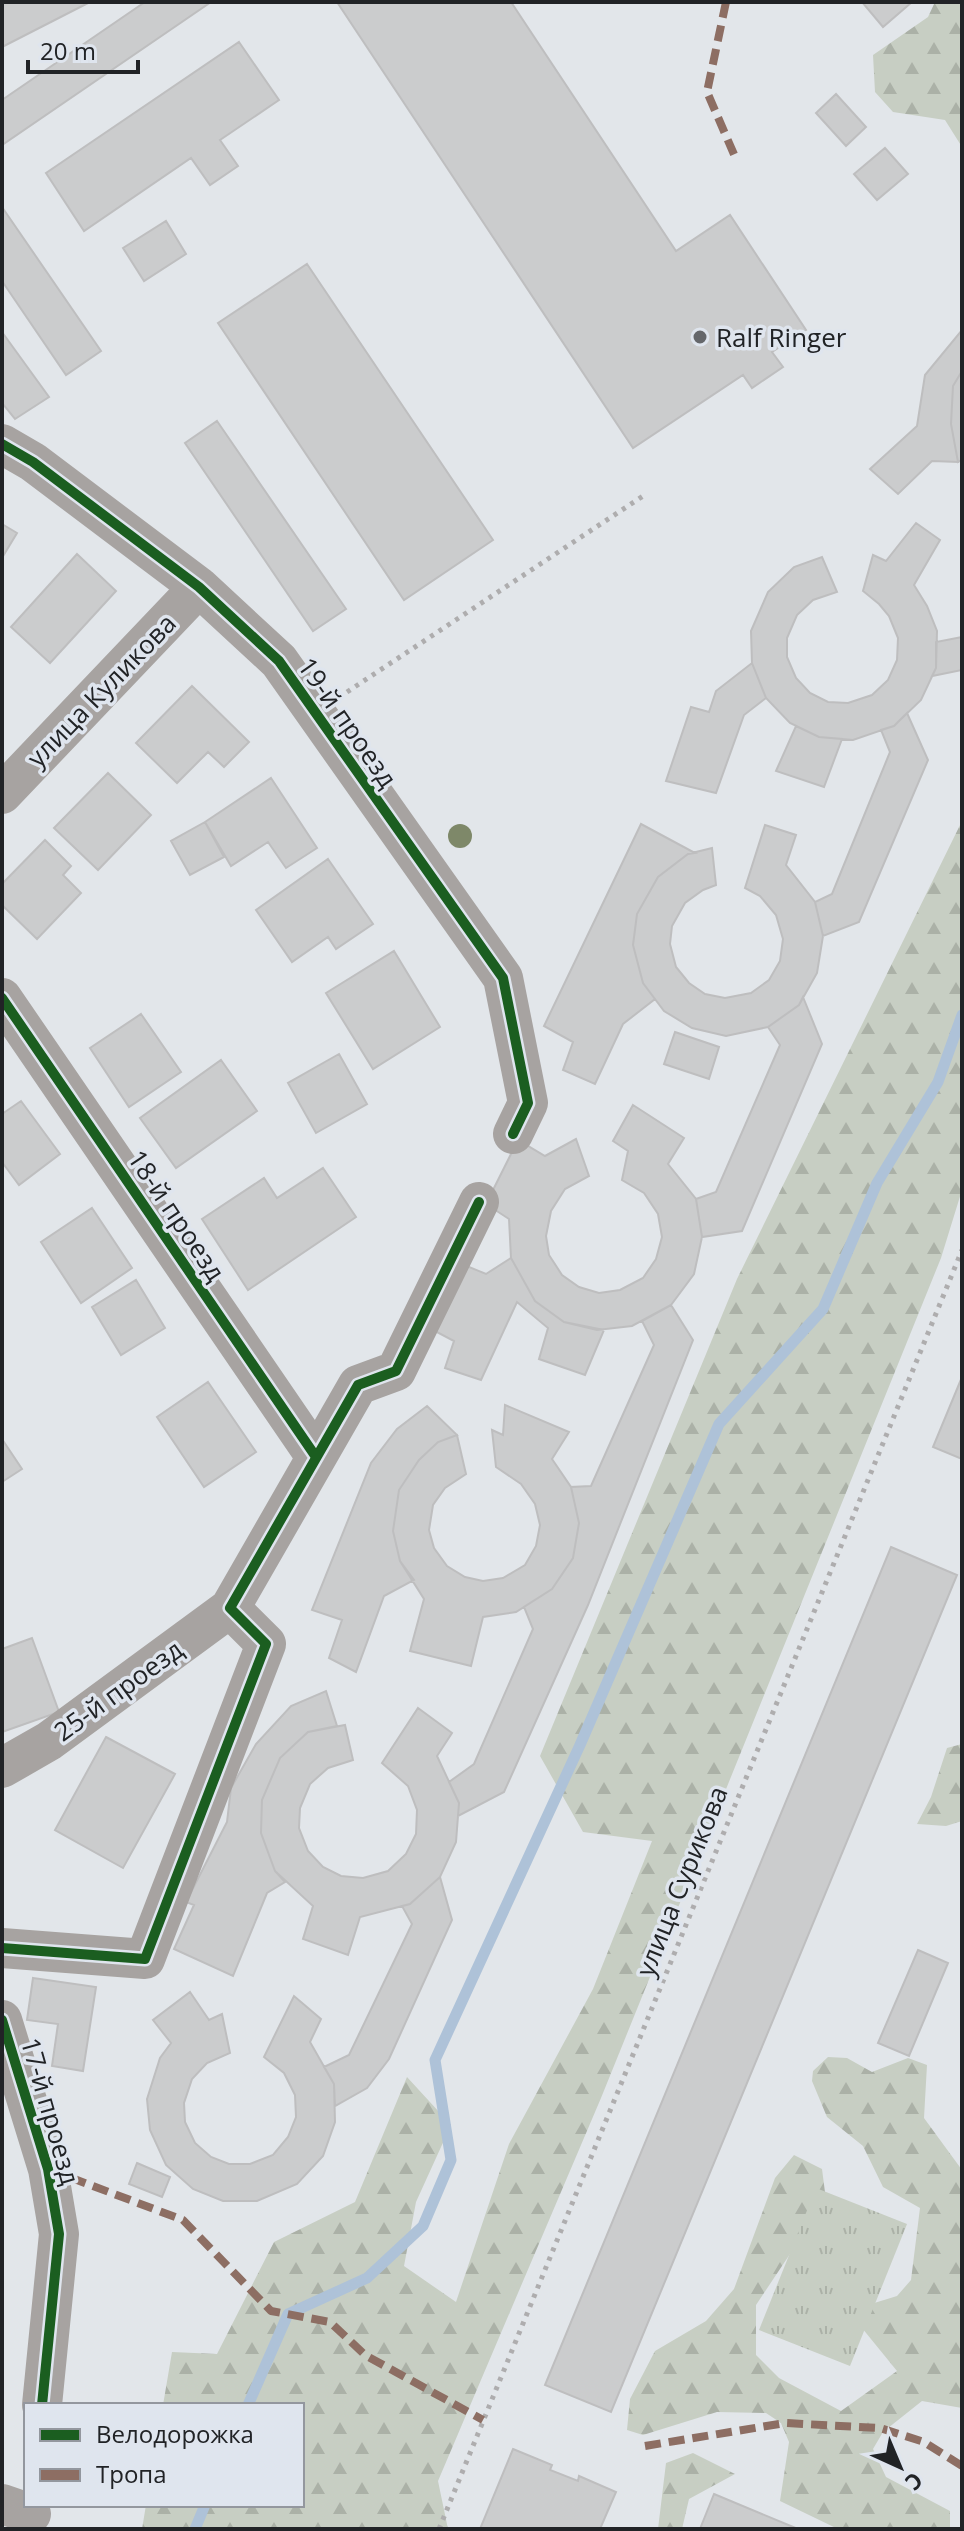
<svg xmlns="http://www.w3.org/2000/svg" width="964" height="2531" viewBox="0 0 964 2531" font-family="'Open Sans',sans-serif">
<style>
.forest{fill:url(#forest-firs)}
.park{fill:url(#park-tufts)}
.lines{fill:none;stroke-linecap:round;stroke-linejoin:round}
.stream{stroke:#aec2d8;stroke-width:11}
.building{fill:#cbcccd;stroke:#bebebf;stroke-width:2}
.path{stroke:#aeadae;stroke-width:5;stroke-dasharray:4 6;stroke-linecap:butt}
.minor{stroke:#a7a3a1;stroke-width:40}
.quiet{stroke:#8d6e63;stroke-width:8;stroke-dasharray:16 8;stroke-linecap:butt}
.cycleway-casing{stroke:#dfe5ee;stroke-width:15}
.cycleway{stroke:#1b5e20;stroke-width:10}
.tree{fill:#7e8869}
.poi-dot{fill:#65676b;stroke:#dfe5ee;stroke-width:3}
.labels{text-anchor:middle;dominant-baseline:central;stroke-width:7;stroke-linejoin:round;paint-order:stroke}
.poi-label{font-size:26px;fill:#212326;stroke:#dfe5ee;text-anchor:start}
.street-label{font-size:26px;fill:#212326;stroke:#dfe5ee}
</style>
<defs>
<pattern id="forest-firs" width="22" height="20" patternUnits="userSpaceOnUse" patternTransform="scale(2)"><rect width="22" height="20" fill="#c7cec3"/><path d="M5 1l3.5 6h-7zM16 11l3.5 6h-7z" fill="#abb1a7"/></pattern>
<pattern id="park-tufts" width="24" height="20" patternUnits="userSpaceOnUse" patternTransform="scale(2)"><rect width="24" height="20" fill="#c7cec3"/><path d="M3 7l-1-3M5 7V3M7 7l1-3M15 17l-1-3M17 17v-4M19 17l1-3" fill="none" stroke="#abb1a7"/></pattern>
</defs>
<rect width="100%" height="100%" fill="#e2e6ea"/>
<path class="forest" d="M935 2H962V147L945 120 893 112 875 92 873 55 928 17Z
M962 821V1190L941 1258 601 2098 438 2481 448 2529H142L146 2505H302V2405H163L172 2352 217 2354 274 2242 355 2202 407 2077 451 2125 416 2202 404 2266 456 2302 509 2144 593 1989 652 1841 583 1832 540 1756 737 1279Z
M962 1744V1821L946 1826 917 1824 931 1797 947 1748Z
M828 2057 847 2058 872 2072 908 2058 927 2065 924 2118 962 2170V2408L922 2401 883 2432 873 2449 886 2477 950 2511V2529H838L780 2501 789 2442 781 2423 766 2413 717 2412 643 2435 627 2430 630 2399 655 2351 706 2321 734 2289 775 2178 794 2155 822 2169 826 2200 756 2305V2355L779 2378 841 2411 897 2371 862 2328 858 2308 897 2296 911 2280 920 2208 883 2187 863 2146 827 2117 812 2081 813 2071Z
M693 2453 735 2474 689 2499 682 2529H658L666 2463Z"/>
<path class="park" d="M816 2188 907 2224 850 2366 759 2330Z"/>
<g class="lines">
<path class="stream" d="M248 2405 288 2314 367 2278 423 2226 451 2160 435 2060 580 1745 719 1424 823 1309 877 1183 938 1082 962 1015
M195 2529 205 2505"/>
</g>
<path class="building" d="M2 2H90L2 47Z
M145 2H211L2 145V100Z
M337 2H511L676 251 730 215 806 330 772 352 783 367 752 388 743 375 633 448Z
M862 2H912L883 27Z
M239 42 279 100 220 140 238 166 210 185 191 158 84 231 46 173Z
M836 94 866 127 846 146 816 113Z
M885 148 908 174 877 200 854 174Z
M2 207 101 351 66 375 2 281Z
M166 221 186 254 144 281 123 248Z
M307 264 493 540 404 600 218 323Z
M962 330V371L953 386 951 424 958 462 932 461 898 494 870 469 917 426 925 375Z
M2 332 49 397 15 419 2 403Z
M962 371V460L958 462 951 424 953 386Z
M217 421 346 609 313 631 185 443Z
M916 523 940 540 914 585 927 606 937 631 936 668 921 700 894 726 853 740 819 737 790 723 766 698 752 663 751 631 768 592 794 567 822 557 837 592 813 600 797 615 787 638V657L796 678 810 693 828 702 848 703 872 695 888 680 897 660 898 638 889 616 879 604 863 591 873 555 886 561Z
M2 524 17 533 2 558Z
M77 554 116 591 50 663 11 627Z
M962 637V670L932 676 936 668V642Z
M752 663 766 698 744 715 716 793 666 781 691 707 709 712 716 691Z
M192 686 249 742 224 767 208 752 177 783 136 743Z
M907 713 928 760 859 922 823 936 815 902 832 894 890 752 881 730 894 726Z
M796 726 819 737 842 739 824 787 776 771Z
M108 773 151 815 98 870 54 828Z
M271 778 317 848 286 868 268 842 231 866 205 822Z
M205 822 224 857 190 875 171 841Z
M641 824 695 853 688 854 658 877 637 914 633 945 643 983 655 999 623 1024 595 1084 563 1070 573 1042 544 1026Z
M765 825 796 835 786 865 815 902 823 936 817 973 799 1005 768 1027 726 1036 692 1028 664 1011 643 983 633 945 637 914 658 877 688 854 712 848 716 885 703 890 685 903 672 926 670 944 676 967 689 983 705 994 725 998 751 993 769 980 780 961 783 939 776 915 760 896 745 888Z
M45 840 71 866 63 875 81 893 37 939 2 905V884Z
M328 859 373 924 336 949 328 937 292 962 256 910Z
M394 951 440 1027 373 1069 326 993Z
M803 997 822 1044 742 1231 702 1237 696 1199 716 1192 780 1045 768 1027 799 1005Z
M141 1014 181 1072 129 1107 90 1048Z
M675 1032 719 1047 709 1079 664 1064Z
M339 1054 367 1104 316 1133 288 1083Z
M221 1060 257 1111 176 1168 140 1118Z
M21 1101 60 1154 19 1185 2 1162V1114Z
M633 1105 684 1138 668 1164 696 1199 702 1237 694 1274 671 1305 632 1326 597 1330 564 1322 535 1301 511 1258 509 1219 486 1204 518 1140 545 1156 576 1139 589 1176 565 1189 551 1211 546 1236 549 1255 562 1275 579 1287 599 1293 620 1290 643 1278 656 1259 662 1237 658 1214 644 1193 622 1180 628 1151 613 1141Z
M323 1168 356 1217 248 1290 202 1219 264 1178 277 1198Z
M92 1208 132 1268 81 1303 41 1242Z
M511 1258 535 1301 564 1322 604 1330 585 1375 539 1359 548 1328 517 1302 481 1380 445 1368 454 1341 433 1330 462 1264 486 1274Z
M136 1280 165 1328 121 1355 92 1307Z
M671 1305 693 1340 588 1605 504 1792 458 1816 459 1803 449 1782 474 1764 533 1629 524 1607 552 1589 573 1558 579 1523 571 1487 591 1486 654 1345 642 1321Z
M962 1377V1459L933 1447Z
M208 1382 256 1452 204 1487 157 1417Z
M505 1405 569 1432 552 1459 571 1487 579 1523 573 1558 552 1589 516 1612 483 1617 471 1666 410 1651 424 1599 400 1561 393 1531 399 1490 419 1460 438 1442 457 1435 466 1474 445 1488 433 1505 429 1530 434 1548 447 1566 465 1577 483 1581 503 1578 525 1565 536 1546 540 1525 535 1504 521 1484 496 1467 492 1430 503 1435Z
M427 1406 457 1435 438 1442 419 1460 399 1490 393 1531 400 1561 414 1580 384 1596 356 1672 329 1658 342 1620 312 1610 371 1463 397 1429Z
M2 1439 22 1469 2 1482Z
M891 1547 957 1575 611 2412 545 2385Z
M32 1638 59 1712 2 1732V1649Z
M326 1691 337 1726 308 1732 280 1758 262 1800 261 1833 275 1871 285 1882 267 1893 233 1976 174 1949 194 1905 186 1902 227 1822 231 1788 256 1744 291 1706Z
M418 1708 452 1733 437 1756 459 1803 456 1842 440 1877 410 1904 360 1917 348 1955 303 1939 313 1906 275 1871 261 1833 262 1800 280 1758 308 1732 345 1725 353 1760 328 1768 310 1784 300 1808 299 1828 308 1851 323 1867 341 1876 363 1878 388 1871 406 1854 416 1834 417 1810 408 1786 382 1763Z
M106 1737 175 1774 123 1868 55 1830Z
M440 1877 452 1920 389 2059 367 2088 335 2106 334 2084 324 2067 349 2055 412 1924 402 1906 410 1904Z
M918 1950 948 1963 909 2056 878 2043Z
M33 1978 96 1987 83 2071 52 2066 58 2024 27 2020Z
M190 1992 209 2020 222 2014 230 2053 207 2063 192 2079 184 2103 185 2122 195 2143 211 2157 229 2164H250L273 2155 288 2137 296 2117 295 2095 284 2073 264 2057 294 1996 321 2019 310 2042 334 2084 335 2122 323 2156 297 2184 257 2201H223L193 2189 166 2165 150 2130 147 2099 160 2058 171 2043 153 2020Z
M137 2163 170 2177 162 2197 129 2184Z
M513 2449 552 2465 550 2470 578 2481 579 2476 616 2492 600 2529H480Z
M714 2494 798 2529H700Z"/>
<g class="lines">
<path class="path" d="M347 692 646 494
M439 2529 962 1250"/>
<path class="minor" d="M2 444 33 462 199 587 279 661 503 978 528 1103 513 1134
M2 794 199 587
M2 998 316 1457
M2 1768 49 1741 230 1608
M2 1948 145 1959 266 1644 230 1608 358 1385 396 1371 479 1202
M2 2020 48 2169 59 2234 42 2405
M2 2504 31 2514"/>
<path class="quiet" d="M726 2 707 92 736 159
M48 2169 183 2220 271 2311 330 2322 365 2355 483 2420
M645 2446 785 2423 880 2428 924 2442 962 2466"/>
<defs>
<path id="cycleway" d="M2 444 33 462 199 587 279 661 503 978 528 1103 513 1134
M2 998 316 1457
M2 1948 145 1959 266 1644 230 1608 358 1385 396 1371 479 1202
M2 2020 48 2169 59 2234 42 2405"/>
</defs>
<use href="#cycleway" class="cycleway-casing"/>
<use href="#cycleway" class="cycleway"/>
</g>
<circle class="tree" cx="460" cy="836" r="12"/>
<circle class="poi-dot" cx="700" cy="337" r="8"/>
<g class="labels">
<g class="poi-label">
<text x="716" y="337">Ralf Ringer</text>
</g>
<g class="street-label">
<text transform="translate(101 690) rotate(-46)">улица Куликова</text>
<text transform="translate(348 722) rotate(55)">19-й проезд</text>
<text transform="translate(177 1215) rotate(56)">18-й проезд</text>
<text transform="translate(118 1690) rotate(-36)">25-й проезд</text>
<text transform="translate(681 1881) rotate(-68)">улица Сурикова</text>
<text transform="translate(51 2111) rotate(74)">17-й проезд</text>
</g>
</g>
<rect width="964" height="2531" fill="none" stroke="#212326" stroke-width="8"/>
<rect x="24" y="2403" width="280" height="104" fill="#dfe5ee" stroke="#93979e" stroke-width="2"/>
<rect x="40" y="2429" width="40" height="12" fill="#1b5e20" stroke="#93979e" stroke-width="2"/>
<text x="96" y="2443" font-size="24" fill="#212326">Велодорожка</text>
<rect x="40" y="2469" width="40" height="12" fill="#8d6e63" stroke="#93979e" stroke-width="2"/>
<text x="96" y="2483" font-size="24" fill="#212326">Тропа</text>
<g transform="translate(900 2467) rotate(136)" stroke="#dfe5ee" stroke-width="6" paint-order="stroke">
<path d="M0-6L14 30L0 20L-14 30Z" fill="#212326"/>
<text y="-12" font-size="22" font-weight="bold" text-anchor="middle" fill="#212326">С</text>
</g>
<path d="M28 60v12h110v-12" fill="none" stroke="#212326" stroke-width="4"/>
<text x="40" y="60" font-size="24" fill="#212326" stroke="#dfe5ee" stroke-width="6" paint-order="stroke">20 m</text>
</svg>
